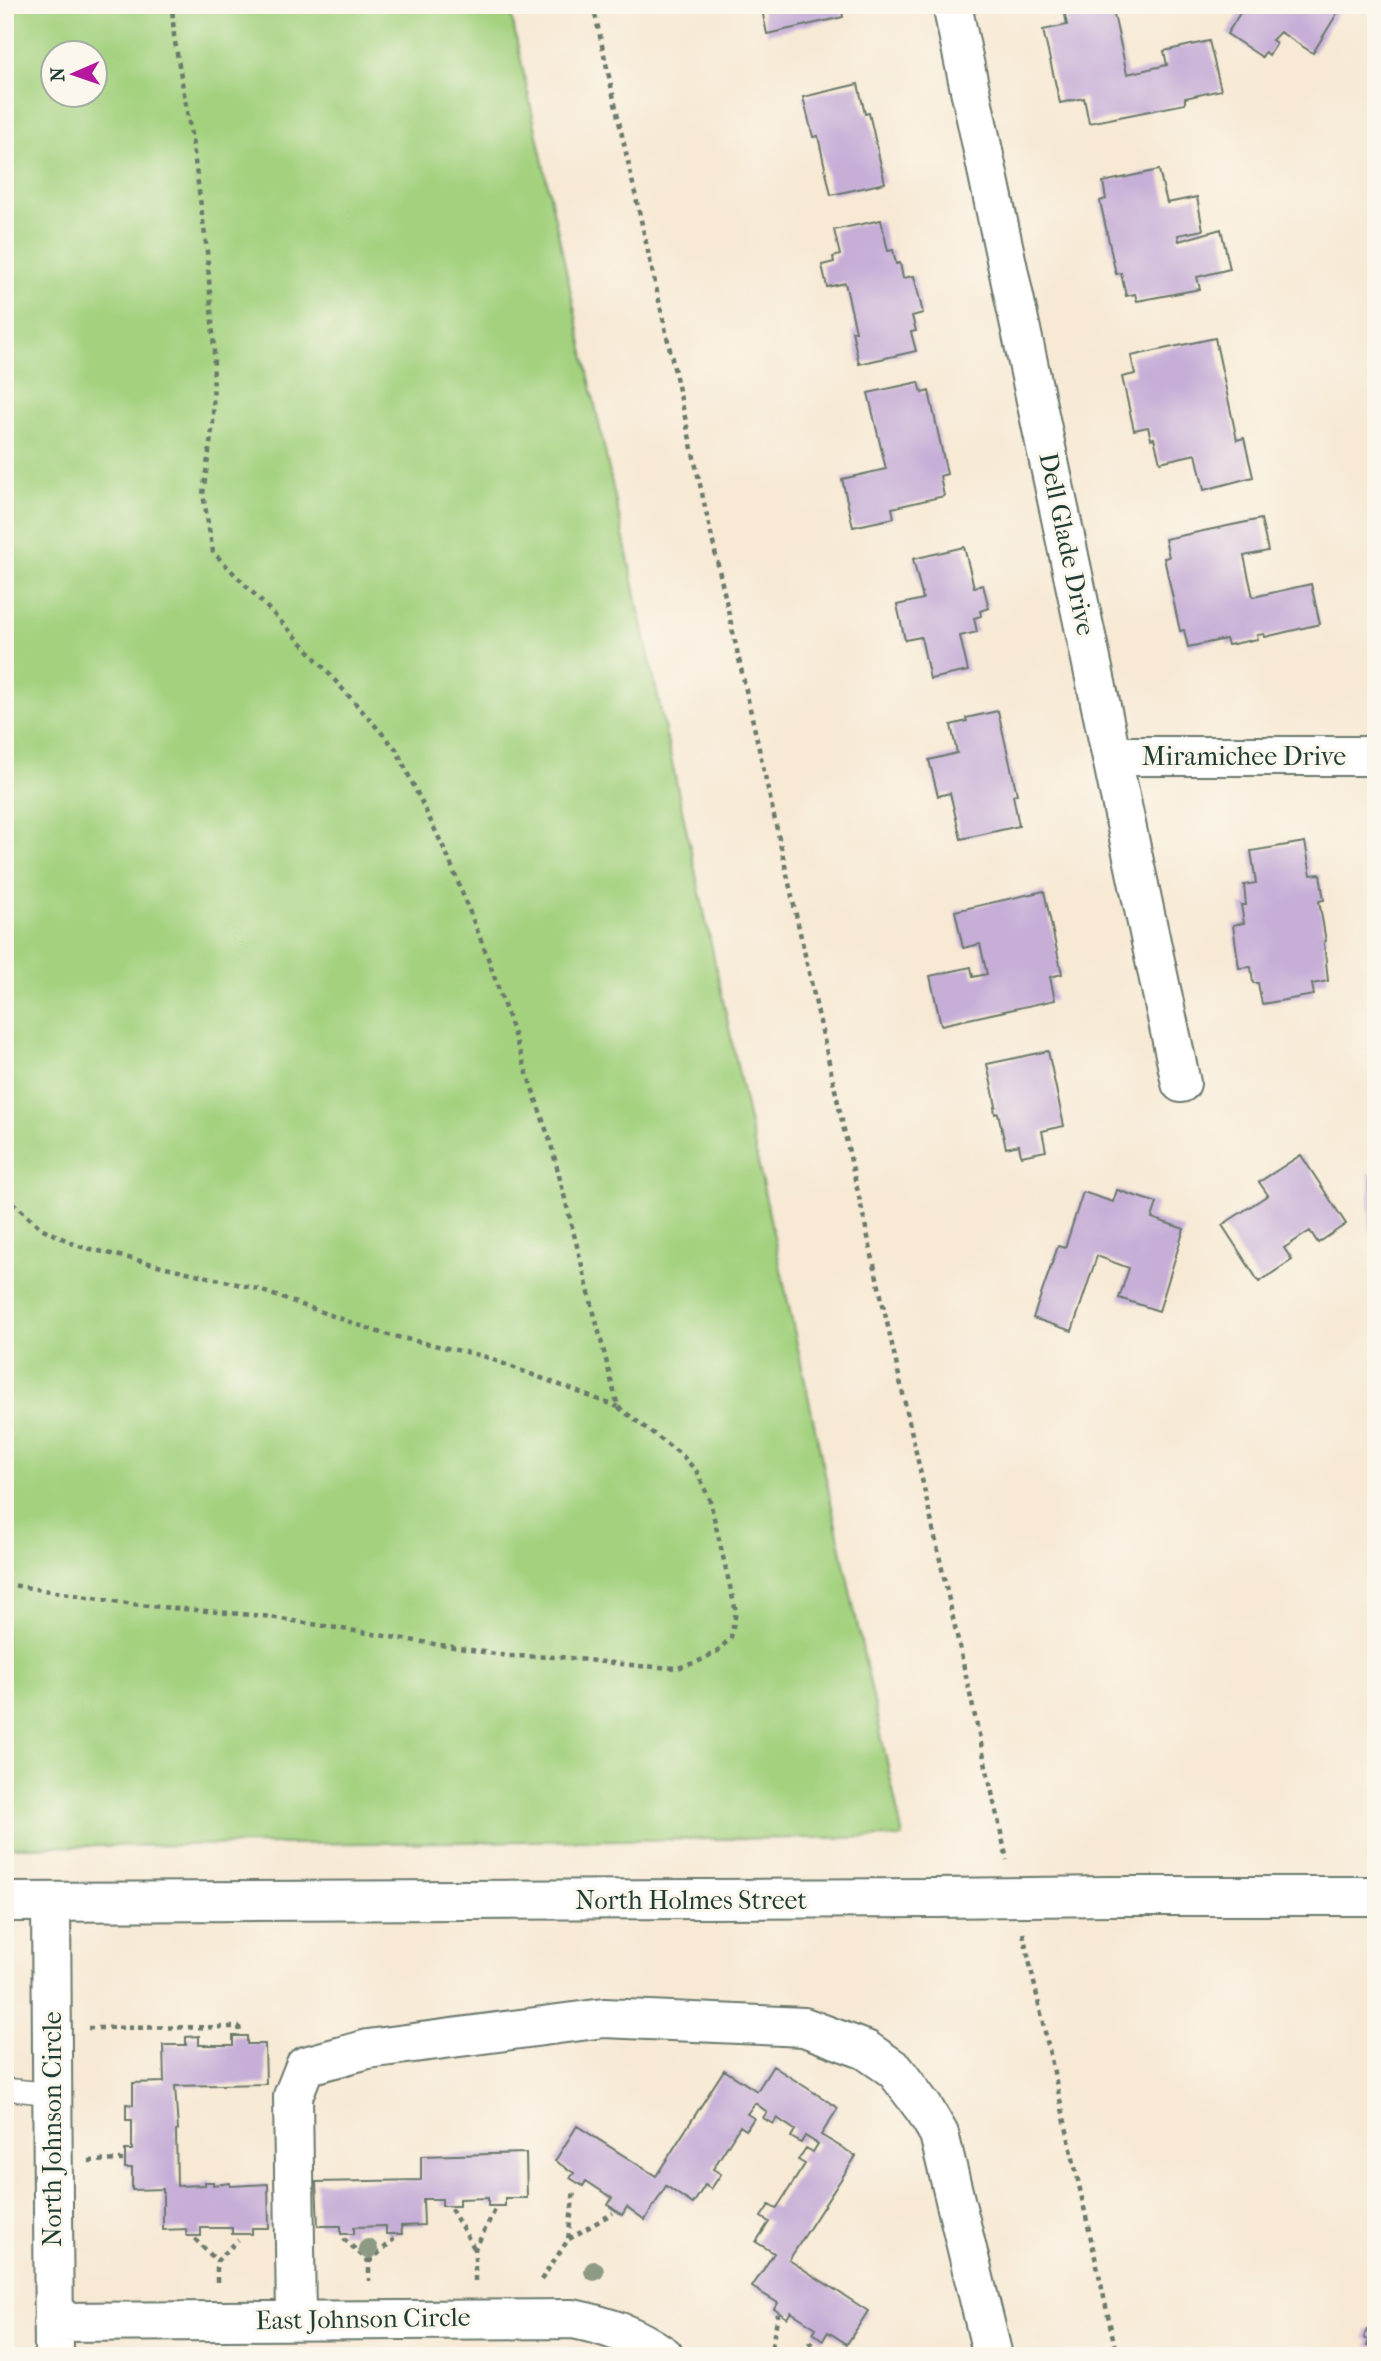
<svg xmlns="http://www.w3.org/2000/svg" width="1381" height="2361" viewBox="0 0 1381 2361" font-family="'IM FELL French Canon',serif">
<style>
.green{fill:#a3d17e;stroke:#618759;stroke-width:2;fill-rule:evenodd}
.building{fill:#c6aed7}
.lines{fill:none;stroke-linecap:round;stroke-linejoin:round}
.lane-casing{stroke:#6b796c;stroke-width:24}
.street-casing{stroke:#6b796c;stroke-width:42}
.secondary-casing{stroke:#6b796c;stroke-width:42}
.path{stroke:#6b796c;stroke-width:4.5;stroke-dasharray:5 5;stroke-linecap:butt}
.lane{stroke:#fff;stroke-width:21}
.street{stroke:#fff;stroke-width:38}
.secondary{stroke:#fff;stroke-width:38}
.secondary-bridge-casing{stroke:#6b796c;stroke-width:42;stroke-linecap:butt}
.secondary-bridge{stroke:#fff;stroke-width:38}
.tree{fill:#8e9b84}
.labels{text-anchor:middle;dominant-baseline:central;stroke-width:6;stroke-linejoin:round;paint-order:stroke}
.street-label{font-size:26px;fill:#1f3d34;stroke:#fbf7ec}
</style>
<rect width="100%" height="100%" fill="#fbf7ec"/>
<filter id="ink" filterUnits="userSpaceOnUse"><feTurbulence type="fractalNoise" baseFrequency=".0143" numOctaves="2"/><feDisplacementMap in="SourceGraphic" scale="14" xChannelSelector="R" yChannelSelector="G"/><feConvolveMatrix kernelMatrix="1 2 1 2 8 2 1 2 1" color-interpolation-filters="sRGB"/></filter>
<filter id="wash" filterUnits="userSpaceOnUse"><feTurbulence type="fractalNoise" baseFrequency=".00686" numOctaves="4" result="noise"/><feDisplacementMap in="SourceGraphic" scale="28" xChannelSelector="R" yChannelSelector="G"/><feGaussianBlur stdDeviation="1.57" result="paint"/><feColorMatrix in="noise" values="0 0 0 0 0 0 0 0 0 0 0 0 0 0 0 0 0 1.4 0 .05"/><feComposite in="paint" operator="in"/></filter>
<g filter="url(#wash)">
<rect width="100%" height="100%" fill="#f7e9d4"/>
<path class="green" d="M5 5H509L903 1837 5 1847ZM52 52H94V94H52Z"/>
<g id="blocks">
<path class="building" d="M761 5H841L843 17 767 34Z
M1063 5H1112L1127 74 1167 65 1164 51 1209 41 1221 90 1185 98V104L1089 123 1084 98 1060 103 1043 30 1067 25Z
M1245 5H1339L1341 7 1313 53 1280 32 1272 40 1276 43 1269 55 1265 52 1262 57 1227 34Z
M858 84 865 114 869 113 885 183 831 195 818 136 813 137 803 97Z
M1159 170 1167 203 1197 197 1203 230 1178 235 1179 241 1221 229 1230 269 1197 277 1200 289 1137 301 1135 294 1126 296 1121 273 1116 274 1100 201 1106 199 1103 182Z
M881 220 888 251 893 250 896 264 900 263 903 278 914 276 923 313 912 316 916 331 911 332 916 351 859 364 852 331H856L845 283 827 287 822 265 834 262 833 257 840 255 834 230Z
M1215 338 1237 440 1244 438 1253 477 1204 490 1196 454 1160 462 1154 438 1151 439 1148 427 1134 430 1122 377 1135 374 1131 356Z
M919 382 922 393 929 391 947 474 940 476 944 496 892 508 894 518 853 527 842 479 886 469 868 393Z
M1261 519 1268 551 1244 556 1253 597 1311 584 1320 624 1265 637 1264 634 1257 635 1258 639 1228 645 1226 639 1188 647 1184 630 1180 631 1164 558 1169 557 1165 539Z
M964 547 974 587 983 585 989 608 980 611 981 616 974 618 977 632 960 636 968 671 930 679 921 637 905 640 897 605 923 599 913 559Z
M998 711 1017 794 1013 795 1019 826 961 839 950 793 938 796 929 760 957 753 951 725 967 721 966 718Z
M1305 842 1311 875 1320 874 1324 900 1319 901 1326 941 1324 942 1328 981 1312 984 1314 995 1262 1004 1258 983H1253L1251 967 1239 968 1233 925 1244 923 1241 905H1246L1244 885 1256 883 1251 851Z
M1044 891 1062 974 1050 977 1055 1000 941 1025 930 976 971 967 973 977 987 974 980 944 963 948 955 911Z
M1048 1051 1064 1126 1042 1131 1046 1151 1021 1156 1019 1145 1006 1148 998 1113 995 1114 994 1107 996 1106 987 1064Z
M1301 1155 1346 1224 1318 1243 1310 1231 1284 1248 1292 1260 1259 1282 1222 1225 1268 1195 1259 1182Z
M1369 1173H1376V1230H1370Z
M1117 1190 1157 1203 1152 1218 1184 1229 1159 1311 1119 1298 1129 1268 1097 1256 1072 1331 1033 1318 1058 1246 1065 1248 1083 1192 1113 1202Z
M199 2036V2045H233V2036H247V2044H265L266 2084 175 2086 178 2130 176 2131 177 2186 205 2185V2182H213V2185L230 2183V2186L268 2184 269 2228H252V2234H232V2228H201V2236H187L186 2229 163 2230V2189L132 2190V2168H125V2150H132V2120H126V2104L133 2105V2083L164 2082 163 2045H186V2037Z
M773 2066 838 2108 821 2135 856 2156 789 2260 868 2311 847 2344 828 2332 823 2340 813 2333 816 2328 791 2312 787 2318 774 2309 778 2303 752 2287 774 2253 756 2242 769 2222 761 2217 769 2205 776 2209 805 2164 798 2160 806 2148 813 2152 818 2144 805 2136 801 2143 791 2137 795 2130 777 2118 773 2124 763 2118 767 2112 755 2103 747 2114 754 2118 746 2130 740 2126 713 2169 721 2174 711 2189 705 2185 693 2204 666 2186 645 2220 627 2207 622 2215 608 2205 612 2198 586 2181 583 2186 570 2178 574 2173 555 2161 577 2126 656 2176 724 2070 757 2091Z
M526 2153 527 2198H505V2206H488V2198L459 2199V2206H442V2199H423L424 2225 401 2226 402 2234H386V2226L354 2227V2234H341V2226H318L316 2182 421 2180V2156Z
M1376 2304V2348L1367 2346 1369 2340 1364 2338 1367 2329 1371 2330 1374 2318 1371 2317Z"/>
</g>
</g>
<g filter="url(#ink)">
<use href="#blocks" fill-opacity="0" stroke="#6b796c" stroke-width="2"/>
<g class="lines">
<defs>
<path id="lane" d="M5 2089 52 2094"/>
<path id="street" d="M952 5 1181 1083
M1112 756H1376
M51 1902 54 2356
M296 2319 293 2096 305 2066 368 2049 604 2018 804 2027 866 2050 895 2070 925 2110 939 2134 993 2356
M53 2322 573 2319C607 2326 635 2335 664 2356"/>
<path id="secondary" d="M1110 1896H1376
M5 1902 935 1898"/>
</defs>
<use href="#lane" class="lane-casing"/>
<use href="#street" class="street-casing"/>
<use href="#secondary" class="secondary-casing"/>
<path class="path" d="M593 5 1007 1860
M5 1196 41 1228 78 1246 254 1288 384 1334 483 1356 618 1407
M5 1584 139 1605 263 1616 508 1656 560 1657 640 1666 678 1668 697 1662 718 1651 731 1637 736 1612 710 1501 697 1472 683 1456 618 1407 551 1144 488 958 448 857 396 749 299 640 213 552 203 494 213 423 214 349 207 251 193 146 174 36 172 5
M1023 1933 1117 2356
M88 2028 239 2027 240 2032
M89 2161 123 2160
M451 2209 474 2248
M195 2239 217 2261
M344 2239 369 2262V2281
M569 2239 613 2213
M5 2253H10
M369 2262 394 2239
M541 2280 568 2240 574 2190
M475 2281V2249L495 2210
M217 2282V2261L238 2240
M770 2356 778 2314
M792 2356 816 2339"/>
<use href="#lane" class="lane"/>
<use href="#street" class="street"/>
<use href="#secondary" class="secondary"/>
<defs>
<path id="secondary-bridge" d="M935 1898 1110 1896"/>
</defs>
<use href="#secondary-bridge" class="secondary-bridge-casing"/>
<use href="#secondary-bridge" class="secondary-bridge"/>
</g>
<g class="tree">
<circle cx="368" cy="2249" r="10"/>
<circle cx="594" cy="2271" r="10"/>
</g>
</g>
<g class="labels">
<g class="street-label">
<text transform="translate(1067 544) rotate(78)">Dell Glade Drive</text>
<text x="1244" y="756">Miramichee Drive</text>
<text x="691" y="1900">North Holmes Street</text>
<text transform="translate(52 2129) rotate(-90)">North Johnson Circle</text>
<text transform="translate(363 2319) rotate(-1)">East Johnson Circle</text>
</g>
</g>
<rect width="1381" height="2361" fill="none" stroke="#fbf7ec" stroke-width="28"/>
<g transform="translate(74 74) rotate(268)"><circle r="33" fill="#fbf7ec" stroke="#a3ada2" stroke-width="2"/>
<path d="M0-5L12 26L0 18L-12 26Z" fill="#b5179e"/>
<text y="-10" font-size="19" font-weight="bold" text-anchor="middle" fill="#1f3d34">N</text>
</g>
</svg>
